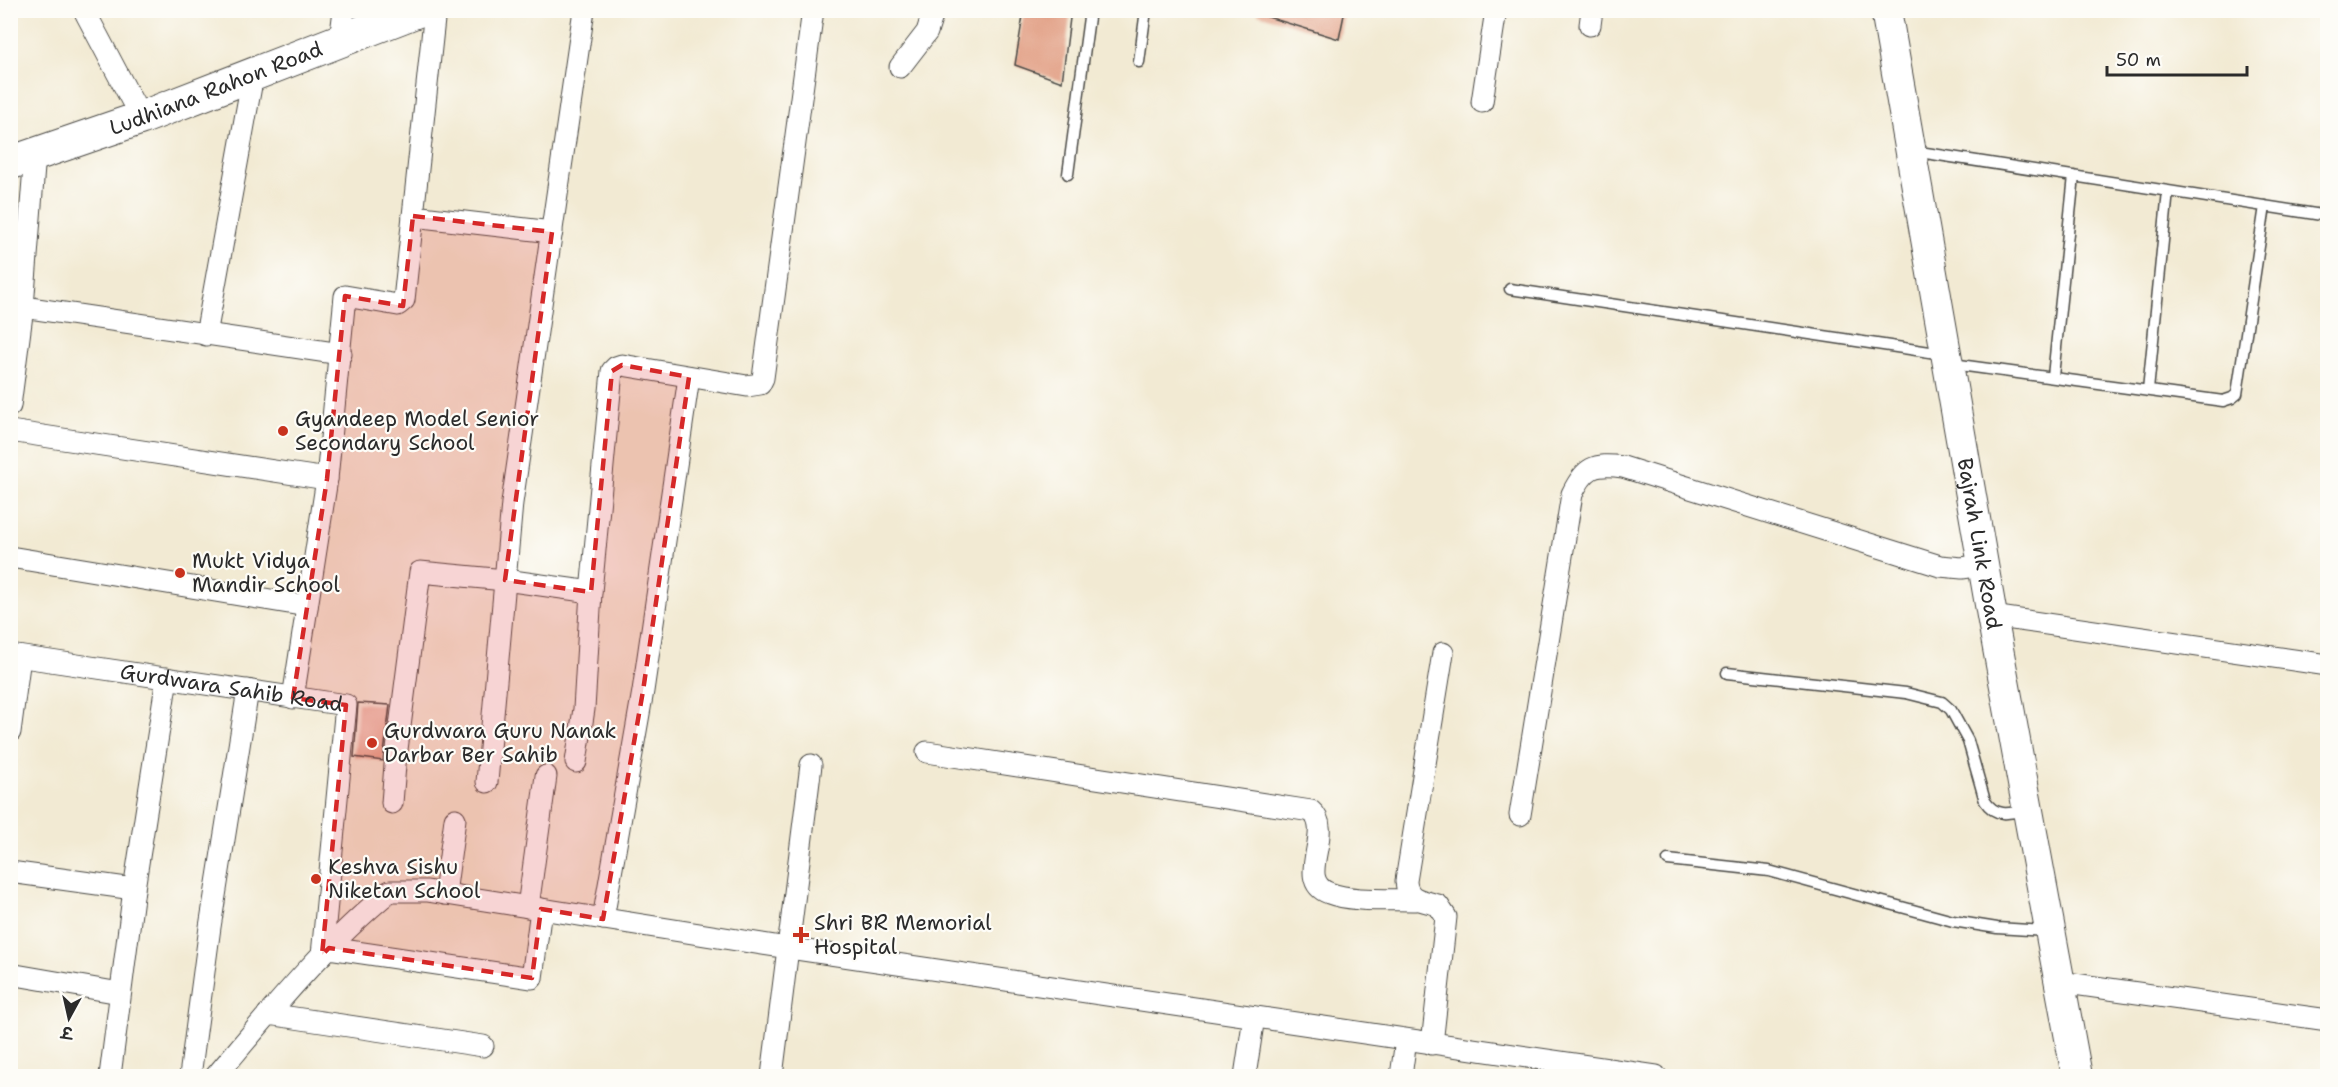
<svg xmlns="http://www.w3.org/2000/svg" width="2338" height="1087" viewBox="0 0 2338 1087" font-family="'Shantell Sans','Playpen Sans Deva',sans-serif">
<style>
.building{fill:#e2a086}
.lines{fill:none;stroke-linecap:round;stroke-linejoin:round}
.lane-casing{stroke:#494844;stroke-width:13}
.street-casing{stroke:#494844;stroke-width:23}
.secondary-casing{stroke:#494844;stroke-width:32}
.primary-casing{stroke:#494844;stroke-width:35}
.lane{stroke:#fff;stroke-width:10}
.street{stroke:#fff;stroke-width:21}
.secondary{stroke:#fff;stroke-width:30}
.primary{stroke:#fff;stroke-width:33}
.marked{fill:#d62828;fill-opacity:0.2;stroke:#d62828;stroke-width:4.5;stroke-dasharray:12 8;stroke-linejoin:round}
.poi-dot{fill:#c8321e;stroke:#fdfcf7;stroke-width:2}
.labels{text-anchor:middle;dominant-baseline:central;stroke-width:4.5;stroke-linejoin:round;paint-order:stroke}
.street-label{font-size:21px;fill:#2b2b2b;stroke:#fdfcf7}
.poi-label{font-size:21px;fill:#2b2b2b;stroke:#fdfcf7;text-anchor:start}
</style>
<rect width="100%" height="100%" fill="#fdfcf7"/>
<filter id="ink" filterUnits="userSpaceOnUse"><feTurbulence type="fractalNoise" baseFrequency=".0167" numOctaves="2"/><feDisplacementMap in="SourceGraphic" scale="12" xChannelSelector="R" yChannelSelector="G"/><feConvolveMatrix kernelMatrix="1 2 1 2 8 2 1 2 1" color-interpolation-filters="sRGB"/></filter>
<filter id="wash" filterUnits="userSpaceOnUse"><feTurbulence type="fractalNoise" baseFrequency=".008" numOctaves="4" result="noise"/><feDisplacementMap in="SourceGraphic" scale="24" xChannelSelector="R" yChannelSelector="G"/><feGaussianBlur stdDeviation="1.35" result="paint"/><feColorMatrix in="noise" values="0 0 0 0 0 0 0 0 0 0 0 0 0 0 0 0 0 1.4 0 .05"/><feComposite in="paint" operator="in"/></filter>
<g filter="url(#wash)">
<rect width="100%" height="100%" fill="#f2ead3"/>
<g id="blocks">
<path class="building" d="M1024 10H1071L1062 82 1015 65Z
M1258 10H1345L1339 39 1258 14Z
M358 703 390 705 383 761 354 757Z"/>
</g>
</g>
<g filter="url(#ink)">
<use href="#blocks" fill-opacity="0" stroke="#494844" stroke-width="1.5"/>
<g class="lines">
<defs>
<path id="lane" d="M1139 62 1146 10
M1913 151 2328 216
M1068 174 1090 10
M1510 289 1943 354
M1952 364 2223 401 2232 398 2237 394 2265 206
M2053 376 2074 176
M2148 390 2168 191
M1727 673 1906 693 1942 702 1951 710 1968 741 1985 801C1995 817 2009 814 2025 810
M1668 860 1769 871 1953 921 1997 928 2047 931"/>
<g id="street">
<path d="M84 10 141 118"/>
<path d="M1590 25 1592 10"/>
<path d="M340 41 344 10"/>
<path d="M900 67 927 32 934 10"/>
<path d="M1482 102 1496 10"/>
<path d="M413 216 552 232"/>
<path d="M23 307 341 354"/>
<path d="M206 335 253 75"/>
<path d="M10 406 23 307 35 154"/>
<path d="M10 431 327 479"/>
<path d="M10 557 307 606"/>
<path d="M1992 616 2328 665"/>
<path id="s1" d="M10 655 346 705 322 955"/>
<path d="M293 698 327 479 345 296 398 305 404 300 435 10"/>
<path d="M10 732 20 657"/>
<path d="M927 752 1311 811C1336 831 1293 880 1329 893 1352 902 1391 899 1416 900"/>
<path d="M576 762 584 709 591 592 612 371 616 367 622 365 747 386 760 384 763 378 813 10"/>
<path d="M487 782 512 503 584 10"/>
<path d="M392 803 395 765 420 572 505 580 591 592"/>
<path d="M1520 815 1572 494C1585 467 1594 463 1623 467L1940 566 1962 568 1983 565"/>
<path d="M10 872 134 889"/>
<path d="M445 894 455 819"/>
<path d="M528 907 546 776"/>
<path d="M603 919 643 691 689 377"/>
<path d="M329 948 532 978 541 909"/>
<path d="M10 974 120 993"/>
<path d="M2060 982 2328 1020"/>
<path d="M268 1014 483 1046"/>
<path d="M1432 1044 1446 917 1438 905C1422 900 1407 901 1406 881L1443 653"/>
<path d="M110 1076 134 889 167 678"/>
<path d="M190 1076 210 927 248 690"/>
<path d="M216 1076C270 1012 324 945 390 891H427L788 948 1656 1076"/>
<path d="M772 1076 811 765"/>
<path d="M1245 1076 1254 1017"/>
<path d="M1401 1076 1406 1040"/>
</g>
<g id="secondary">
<path id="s2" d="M1886 10 1992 616 2077 1076"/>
</g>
<g id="primary">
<path id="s3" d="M10 163 141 118 419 10"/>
</g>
</defs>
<use href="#lane" class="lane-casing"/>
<use href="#street" class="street-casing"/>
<use href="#secondary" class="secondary-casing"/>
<use href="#primary" class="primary-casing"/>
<use href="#lane" class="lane"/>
<use href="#street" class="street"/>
<use href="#secondary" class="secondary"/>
<use href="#primary" class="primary"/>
</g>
</g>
<path class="marked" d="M413 216 552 232 505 580 591 592 612 371 622 365 689 377 643 691 603 919 541 909 532 978 329 948 322 955 346 705 293 698 327 479 345 296 403 306Z"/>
<g class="poi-dot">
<circle cx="283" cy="431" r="6"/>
<circle cx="180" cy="573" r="6"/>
<circle cx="372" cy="743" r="6"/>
<circle cx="316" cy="879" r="6"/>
<path d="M798 926h6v6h6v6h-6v6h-6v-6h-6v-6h6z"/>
</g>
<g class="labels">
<g class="street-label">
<text stroke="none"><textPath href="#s3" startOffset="219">Ludhiana Rahon Road</textPath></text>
<text stroke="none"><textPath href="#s2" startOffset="542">Bajrah Link Road</textPath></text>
<text stroke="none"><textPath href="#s1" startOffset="224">Gurdwara Sahib Road</textPath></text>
</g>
<g class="poi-label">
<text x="295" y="419">Gyandeep Model Senior<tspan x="295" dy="24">Secondary School</tspan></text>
<text x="192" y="561">Mukt Vidya<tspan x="192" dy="24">Mandir School</tspan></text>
<text x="384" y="731">Gurdwara Guru Nanak<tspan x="384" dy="24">Darbar Ber Sahib</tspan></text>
<text x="328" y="867">Keshva Sishu<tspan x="328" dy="24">Niketan School</tspan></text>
<text x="814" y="923">Shri BR Memorial<tspan x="814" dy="24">Hospital</tspan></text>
</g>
</g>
<rect width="2338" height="1087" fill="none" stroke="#fdfcf7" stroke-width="36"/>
<g transform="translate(69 1018) rotate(188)" stroke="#fdfcf7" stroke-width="4.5" paint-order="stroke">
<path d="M0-4.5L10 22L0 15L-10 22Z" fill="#2b2b2b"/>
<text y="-9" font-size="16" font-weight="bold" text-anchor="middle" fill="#2b2b2b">उ</text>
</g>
<path d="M2107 66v9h140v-9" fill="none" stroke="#2b2b2b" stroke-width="3"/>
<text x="2116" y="66" font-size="18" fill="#2b2b2b" stroke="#fdfcf7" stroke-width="4.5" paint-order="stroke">50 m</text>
</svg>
